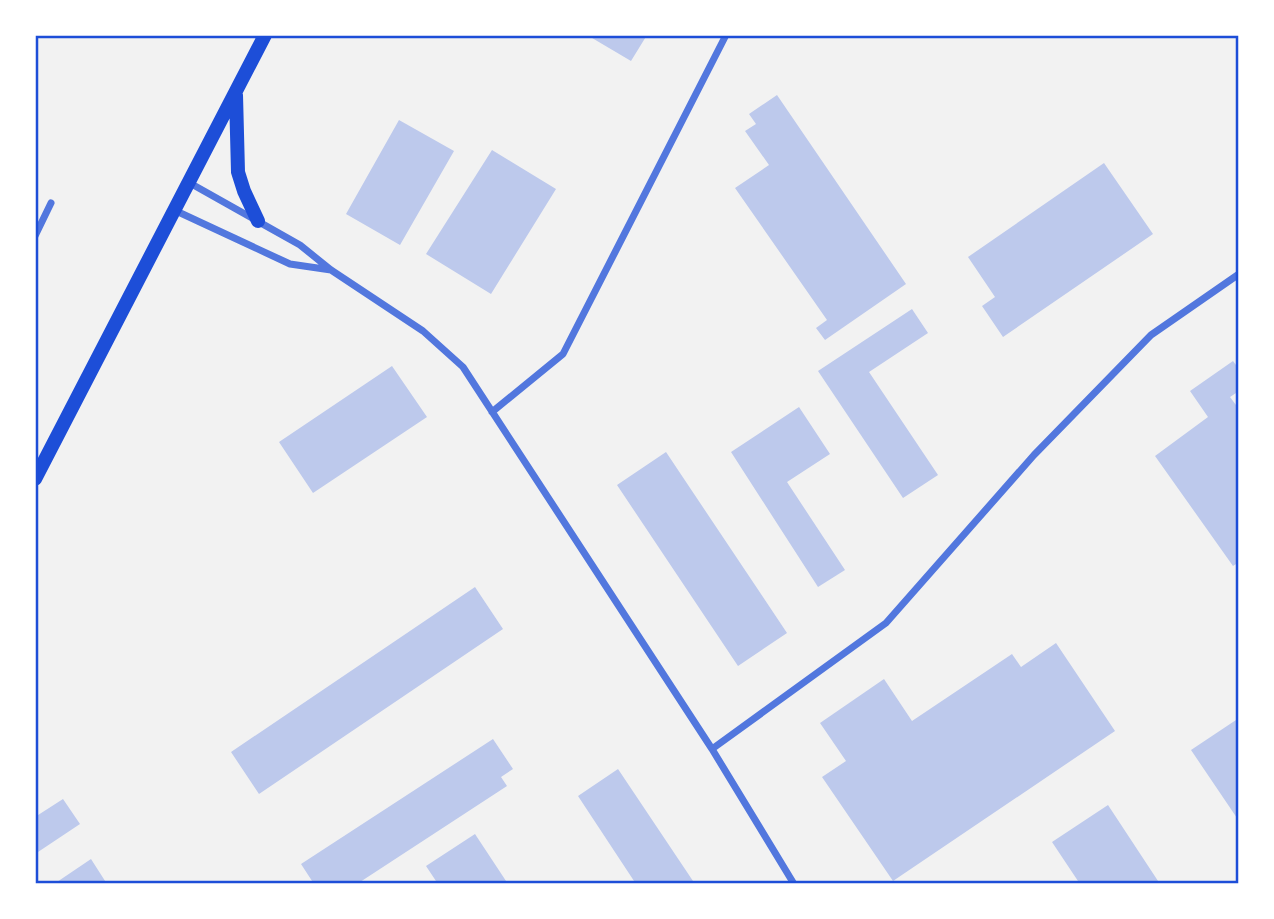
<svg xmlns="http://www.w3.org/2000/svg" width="1274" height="919" viewBox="0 0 1274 919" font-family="'PT Serif',serif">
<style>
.building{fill:#bdc9ec}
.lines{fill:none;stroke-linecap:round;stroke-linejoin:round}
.minor{stroke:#5277de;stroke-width:7}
.primary{stroke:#1d4ed8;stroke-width:14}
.neatline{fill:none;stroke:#1d4ed8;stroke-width:2.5}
</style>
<rect width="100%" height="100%" fill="#f2f2f2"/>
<path class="building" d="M587 35H647L631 61Z
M777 95 906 284 825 340 816 328 827 320 735 188 769 165 745 131 756 124 749 114Z
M399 120 454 151 400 245 346 214Z
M492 150 556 189 491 294 426 254Z
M1104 163 1153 234 1003 337 982 306 995 297 968 257Z
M912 309 928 333 869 372 938 475 903 498 818 371Z
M1233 361 1239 369V391L1230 397 1239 409V562L1233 566 1155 456 1208 417 1190 391Z
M392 366 427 417 313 493 279 442Z
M799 407 830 454 787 482 845 570 818 587 731 452Z
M666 452 787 633 738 666 617 485Z
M475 587 503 629 259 794 231 752Z
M1056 643 1115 731 893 881 822 777 846 761 820 723 884 679 912 721 1012 654 1021 667Z
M1239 718V821L1191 750Z
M493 739 513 769 501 777 507 786 357 884H314L301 864Z
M618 769 695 884H636L578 796Z
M63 799 80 824 35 854V817Z
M1108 805 1160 884H1080L1052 842Z
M475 834 508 884H438L426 866Z
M91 859 107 884H54Z"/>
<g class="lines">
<path class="minor" d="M188 182 300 245 331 270 423 331 463 367 712 749 794 884
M174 210 290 264 331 270
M35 236 51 203
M492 412 563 354 726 35
M712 749 886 623 1034 455 1151 335 1239 274"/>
<path class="primary" d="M236 95 238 172 244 191 258 221
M35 479 265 35"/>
</g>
<rect width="1274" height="919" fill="none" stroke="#ffffff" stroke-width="74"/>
<rect x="37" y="37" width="1200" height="845" class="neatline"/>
</svg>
